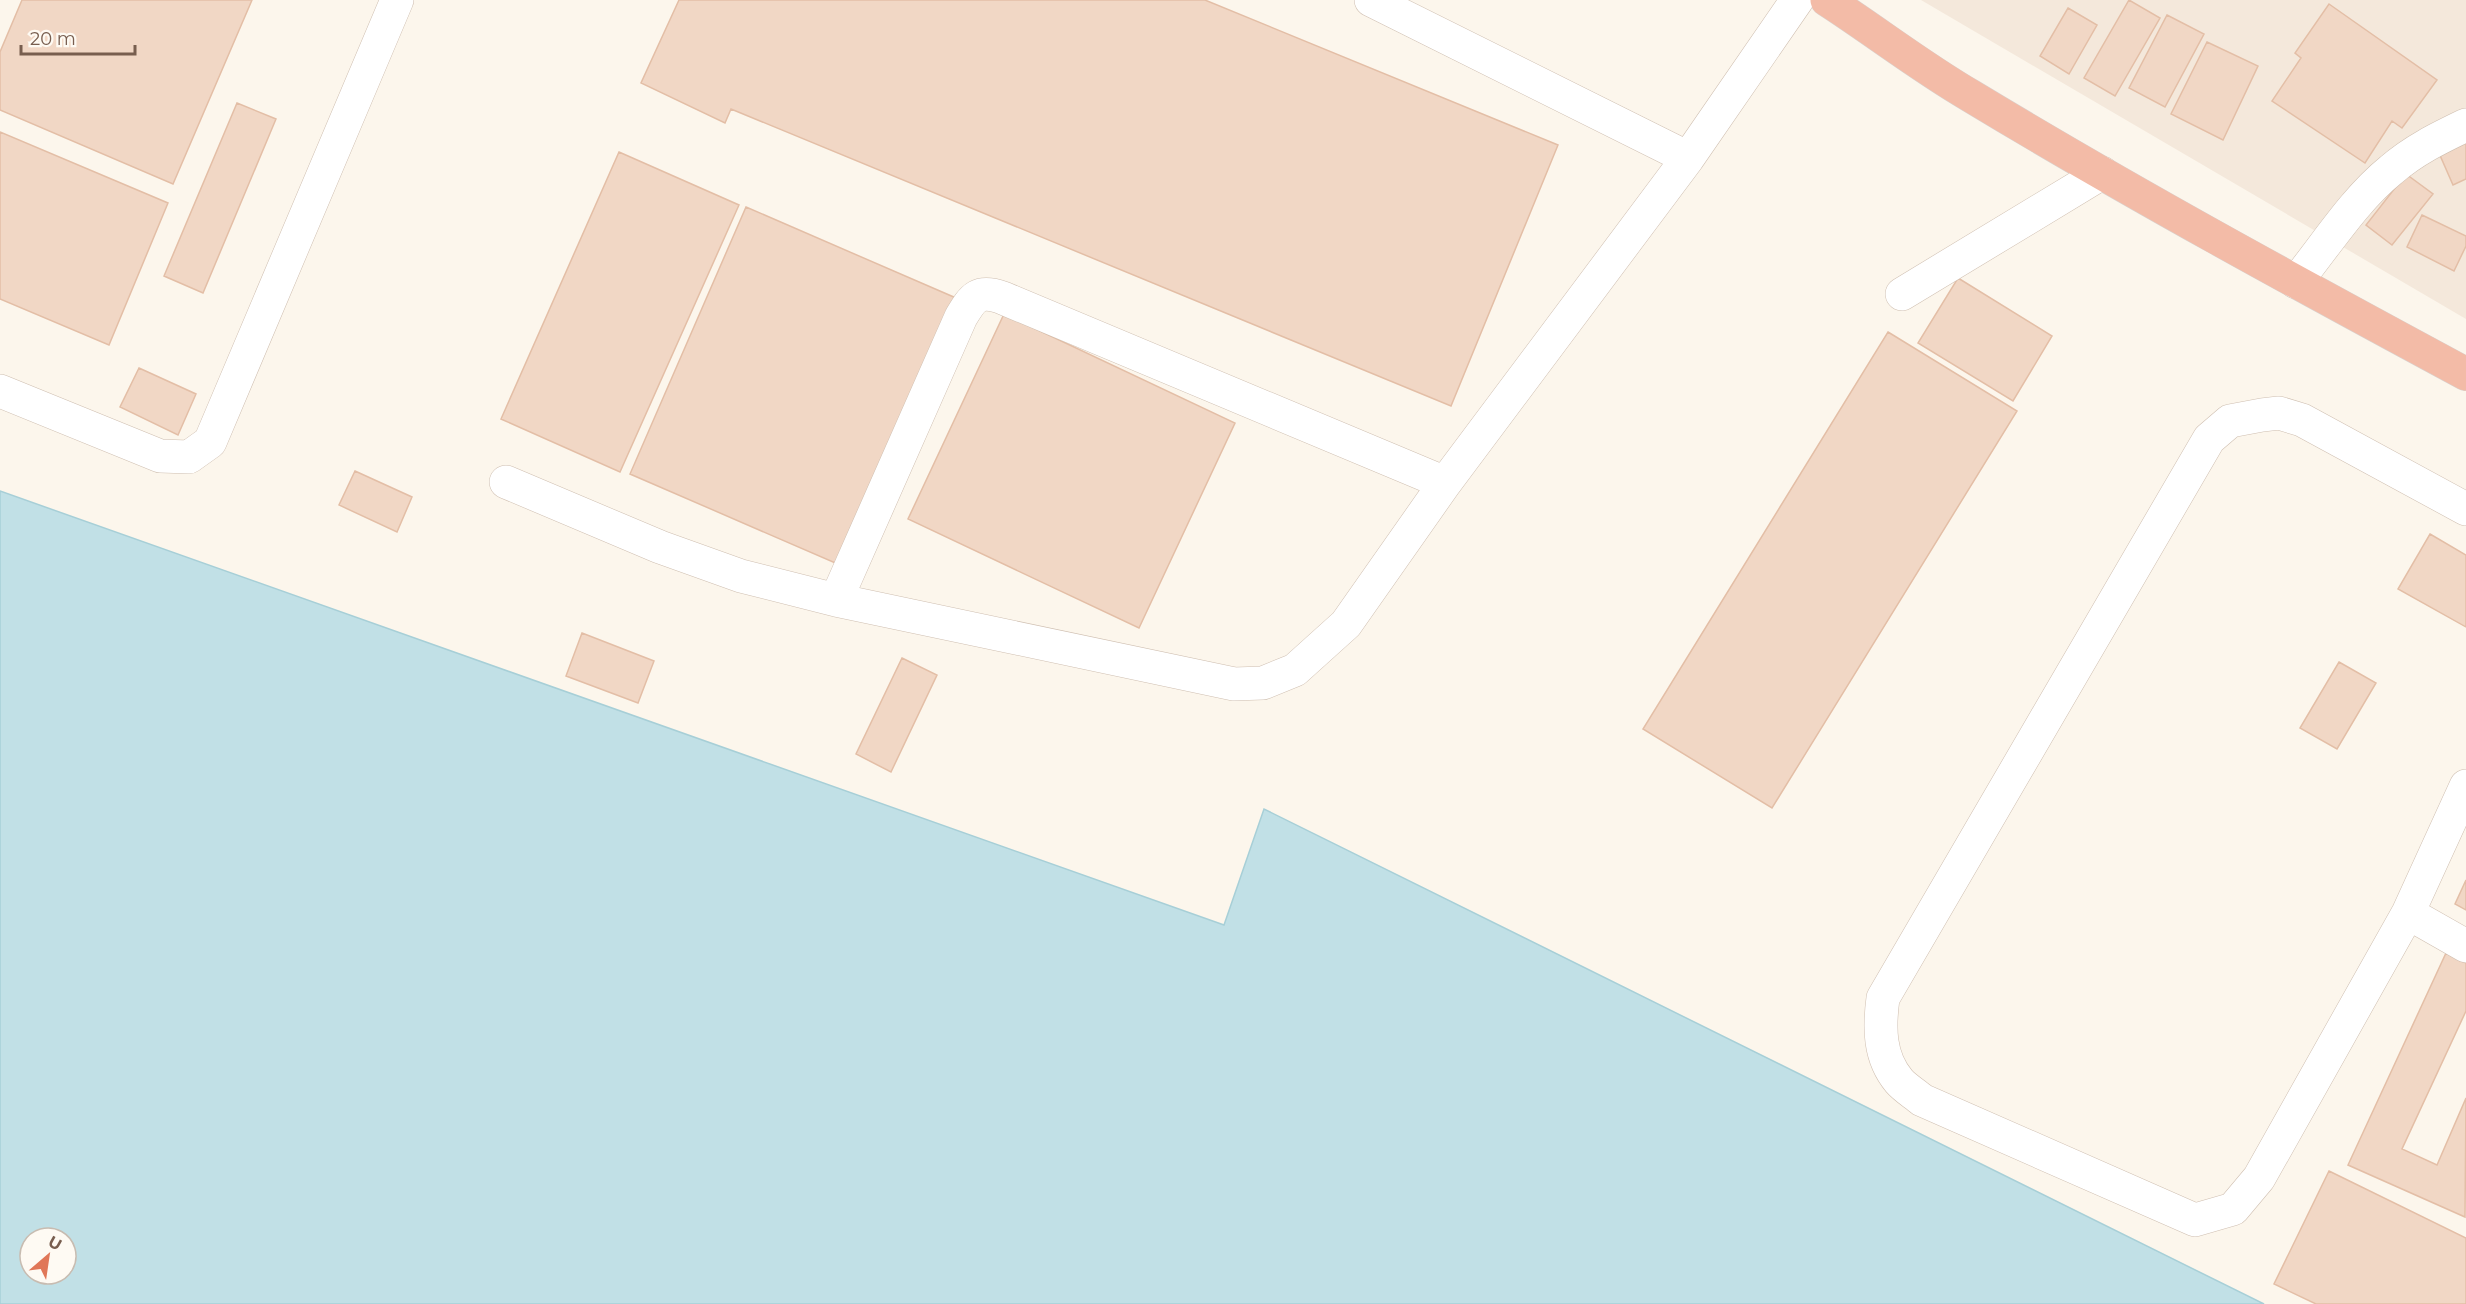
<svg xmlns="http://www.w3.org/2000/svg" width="2466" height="1304" viewBox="0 0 2466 1304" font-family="Montserrat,sans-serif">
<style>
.residential{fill:#f4e8db}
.water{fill:#c1e0e6;stroke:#a7cfd7;stroke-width:1.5;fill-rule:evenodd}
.building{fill:#f1d7c5;stroke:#e3bea6;stroke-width:1.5}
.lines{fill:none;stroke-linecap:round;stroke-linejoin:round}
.minor-casing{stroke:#cfbfb1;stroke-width:34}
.highway-casing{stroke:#d9d2ce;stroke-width:34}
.minor{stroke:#fff;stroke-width:33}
.highway{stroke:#f3bba7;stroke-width:33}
</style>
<rect width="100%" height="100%" fill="#fcf6ec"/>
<path class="residential" d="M1921 0H2466V319Z"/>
<path class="water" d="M0 491 1224 925 1264 809 2264 1304H0ZM30 1238H66V1274H30Z"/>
<path class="building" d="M22 0H252L173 184 0 110V52Z
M679 0H1205L1558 145 1451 406 731 109 725 123 641 83Z
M2129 0 2160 18 2115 96 2084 78Z
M2329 4 2437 80 2402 128 2392 121 2365 163 2272 101 2301 58 2295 53Z
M2068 8 2097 25 2069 74 2040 56Z
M2167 15 2204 34 2165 107 2129 88Z
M2207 42 2258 66 2223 140 2171 114Z
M237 103 276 119 203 293 164 276Z
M0 132 168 203 109 345 0 299Z
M2466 140V179L2453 185 2439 153Z
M619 152 739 205 620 472 501 419Z
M2406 174 2433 194 2392 245 2366 225Z
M746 207 956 298 840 565 630 474Z
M2422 215 2466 236V246L2454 271 2407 247Z
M1958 278 2052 336 2013 401 1918 343Z
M1004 314 1235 423 1139 628 908 519Z
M1888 332 2017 411 1772 808 1643 729Z
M139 368 196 394 178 435 120 407Z
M355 471 412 497 397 532 339 505Z
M2430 534 2466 555V627L2398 589Z
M582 633 654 661 638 703 566 676Z
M902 658 937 675 891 772 856 754Z
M2339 662 2376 683 2337 749 2300 728Z
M2466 880V910L2455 904Z
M2446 953 2466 963V1011L2402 1149 2437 1165 2466 1098 2465 1217 2348 1165Z
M2329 1171 2466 1238V1304H2316L2274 1284Z"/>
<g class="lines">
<defs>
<path id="minor" d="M1371 0 1688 158
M2296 282C2326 245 2354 200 2391 170 2414 150 2439 138 2466 125
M1902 294 2102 173
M0 391 160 456 189 457 210 442 397 0
M506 482 660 547 741 576 836 600 1234 684 1263 683 1295 670 1346 624 1445 483 1688 158 1797 0
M2466 509 2302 420 2279 413 2262 415 2230 421 2209 439 1883 998C1879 1028 1879 1057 1899 1081 1905 1088 1915 1094 1922 1100L2195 1220 2233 1209 2259 1178 2408 913 2466 786
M836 600 961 317C973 297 978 289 1003 298L1445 483
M2408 913 2466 946"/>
<path id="highway" d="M1827 0C1875 31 1921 67 1971 96 2133 194 2299 284 2466 374"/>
</defs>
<use href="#minor" class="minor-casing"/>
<use href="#highway" class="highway-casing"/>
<use href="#minor" class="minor"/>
<use href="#highway" class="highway"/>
</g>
<g transform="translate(48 1256) rotate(29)"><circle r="28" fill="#fefaf3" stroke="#c8bcb1" stroke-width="1.5"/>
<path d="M0-4.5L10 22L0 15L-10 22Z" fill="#e07758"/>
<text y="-9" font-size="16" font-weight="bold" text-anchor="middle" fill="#785e4f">U</text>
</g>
<path d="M21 45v9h114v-9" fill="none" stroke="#785e4f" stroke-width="3"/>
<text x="30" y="45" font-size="18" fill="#785e4f" stroke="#fefaf3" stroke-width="4.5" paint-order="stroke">20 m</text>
</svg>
